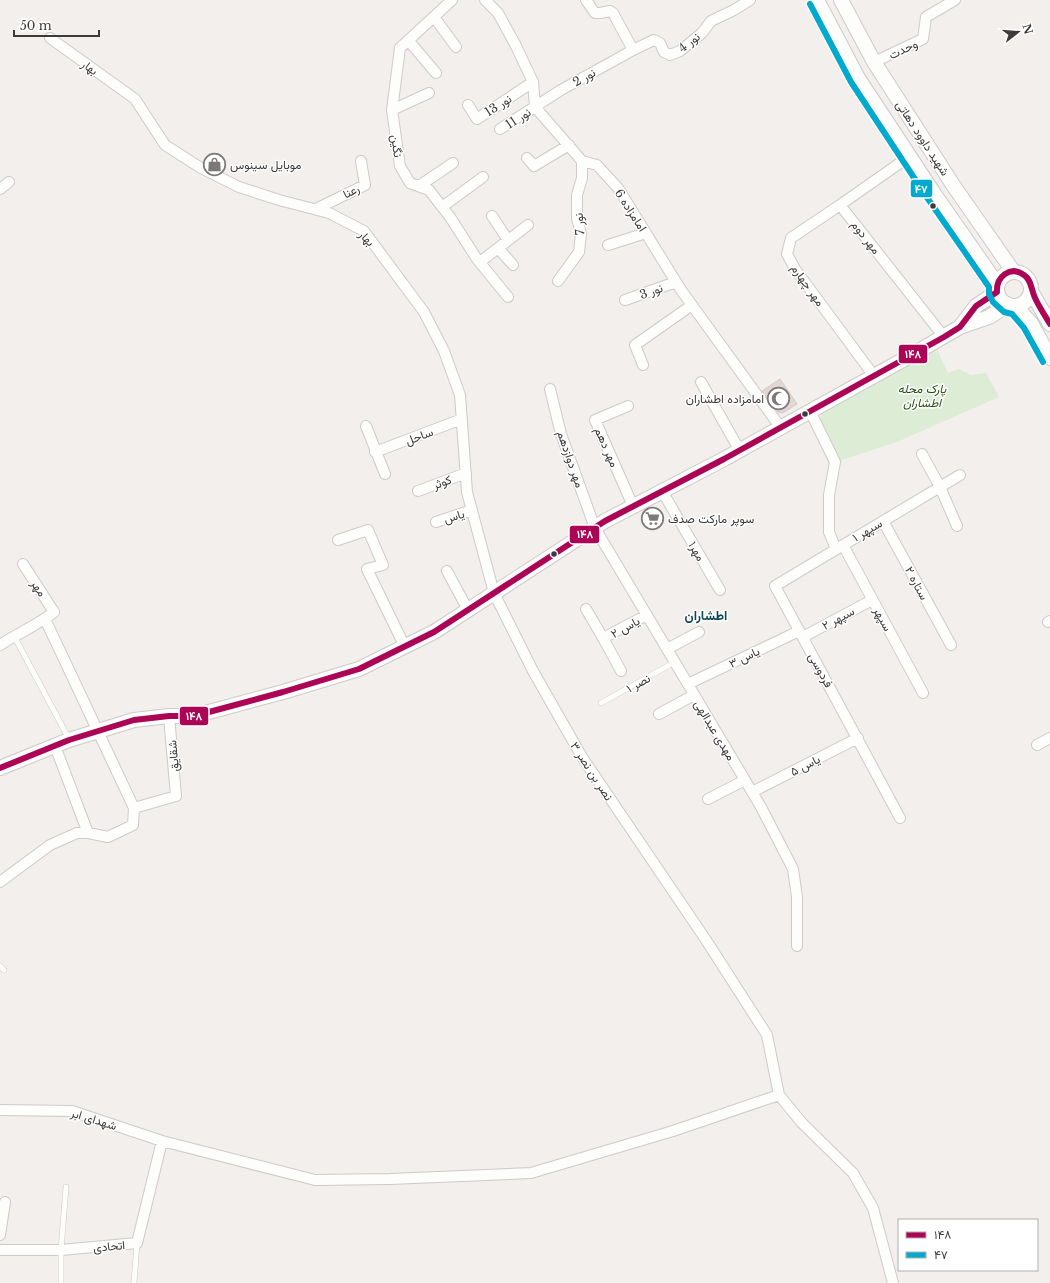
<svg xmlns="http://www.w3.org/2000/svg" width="1050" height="1283" viewBox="0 0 1050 1283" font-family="'Libre Baskerville',Vazirmatn,serif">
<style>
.green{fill:#ddecd5}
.building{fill:#e2d7d2;stroke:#cecbc9}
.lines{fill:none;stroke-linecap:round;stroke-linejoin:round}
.lane-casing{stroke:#cdcac9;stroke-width:6}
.street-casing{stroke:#cdcac9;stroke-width:12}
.secondary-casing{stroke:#cdcac9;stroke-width:16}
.lane{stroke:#fdfdfc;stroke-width:5}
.street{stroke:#fdfdfc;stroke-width:10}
.secondary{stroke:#fdfdfc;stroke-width:14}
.bus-1-casing{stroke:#fff;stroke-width:9}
.bus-2-casing{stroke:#fff;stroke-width:9}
.bus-1{stroke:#ad0556;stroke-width:6}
.bus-2{stroke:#00a9ce;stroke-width:6}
.bus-dot{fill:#3d3a39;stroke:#fff;stroke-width:1.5}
.labels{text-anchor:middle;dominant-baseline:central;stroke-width:3;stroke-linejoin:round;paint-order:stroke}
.street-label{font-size:12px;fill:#3d3a39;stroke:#fff}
.poi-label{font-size:12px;fill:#3d3a39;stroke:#fff;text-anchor:start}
.park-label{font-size:12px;font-style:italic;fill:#204f0c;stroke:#fff}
.neighbourhood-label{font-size:13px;font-weight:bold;fill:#0b4852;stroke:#fff}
.line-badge{stroke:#fff;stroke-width:1.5}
.badge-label{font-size:11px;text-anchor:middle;font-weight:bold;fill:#fff}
</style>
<rect width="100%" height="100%" fill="#f3efed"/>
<path class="green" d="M937 349 948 373 959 369 971 375 986 373 999 397 897 442 839 461 819 423 822 413Z"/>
<path class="building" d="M780 379 797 404 783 413 778 412 762 391Z"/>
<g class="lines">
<defs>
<path id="lane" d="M14 636 69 739
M601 703 675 662
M0 966 4 970
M61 1283V1250L66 1187
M134 1283 137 1243"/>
<path id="street" d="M452 0 400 48 392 110 400 166 410 183 429 190 450 217 477 259 508 297
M485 0 498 13 515 44 533 82 535 107 582 161 597 165 618 188 681 290 781 428
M586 0 595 13H600L610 11 613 13 633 50 654 40 660 43 664 52 670 55 680 51 702 33 711 21 734 10 750 0
M434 17 456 47
M50 38 135 99 165 145 201 168 239 187 279 200 329 213 364 231 424 312 444 351 460 395 467 492 494 593 533 671 582 757 706 940 767 1035 779 1095 802 1123 853 1173 873 1208 893 1283
M408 40 436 73
M874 62 923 39 926 17 955 0
M468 105 477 119 533 82
M392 110 429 93
M500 129 561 90 633 50
M910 156 840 205 944 337
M527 158 534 166 569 145
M419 186 453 163
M0 189 9 182
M840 205 791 238 787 254 795 269 874 376
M442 207 483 177
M316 209 365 185 361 161
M492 216 508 240
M608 245 646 233
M498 248 513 265
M480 262 528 225
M558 281 579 252 581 234 577 218V195L582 178V161
M625 300 676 282
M643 365 635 345 692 305
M701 382 740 451
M550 389 561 434 595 528 761 807 793 869 797 897V946
M628 406 595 420 633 506
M810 411 835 462 829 495V532L836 549
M366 426 385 474
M375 452 462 419
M922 454 940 487 957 526
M418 491 466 473
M662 491 720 590
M883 521 951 645
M436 522 472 510
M338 540 368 530 383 565 367 569 405 647
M843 545 923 693
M447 571 468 610
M586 609 603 638 621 671
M45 619 134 808
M1048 622 1050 621
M803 637 872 600
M603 638 647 615
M0 645C18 633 38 625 54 612L23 564
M667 649 699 632
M688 684 799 631
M659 714 694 695
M1037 745 1050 738
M55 746 88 833
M752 792 858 738
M708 799 745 780
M900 818 775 586 960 475
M0 882 50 845 77 833H88L108 837 133 825 134 808 176 796 169 716
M0 1110 72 1111 162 1141 315 1180 390 1179 531 1173 673 1131 779 1095
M0 1235 5 1202
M0 1250H61L137 1243 162 1141"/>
<path id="secondary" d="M817 0 858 78 935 195 997 284
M841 0 874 62 953 185 1013 271
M997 289a17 17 0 1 1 34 0a17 17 0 1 1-34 0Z
M1032 293 1050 324
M1016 307 1031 323 1050 358
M960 327 976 306 997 292
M0 768 69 740 134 720 169 716H194L283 692 359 669 434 632 605 521 724 459 910 356 960 327 989 317 1008 305"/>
</defs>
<use href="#lane" class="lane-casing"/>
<use href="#street" class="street-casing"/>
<use href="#secondary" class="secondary-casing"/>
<use href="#lane" class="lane"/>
<use href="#street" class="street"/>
<use href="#secondary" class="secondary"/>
<defs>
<path id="bus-1" d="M0 768 69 740 134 720 169 716H194L283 692 359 669 434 632 605 521 724 459 944 337 960 327 976 306 997 292C996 277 1010 265 1024 275 1032 280 1031 291 1036 300 1040 308 1045 316 1050 324"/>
<path id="bus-2" d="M810 4 851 82 928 199 989 287V294L993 302 1004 312 1012 314 1024 328 1043 362"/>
</defs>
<use href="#bus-1" class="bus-1-casing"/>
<use href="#bus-2" class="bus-2-casing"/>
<use href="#bus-1" class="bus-1"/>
<use href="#bus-2" class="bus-2"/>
</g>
<defs>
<symbol id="shop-ring" viewBox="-11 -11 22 22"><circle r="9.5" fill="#fff" stroke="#7d7978" stroke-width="1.5"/><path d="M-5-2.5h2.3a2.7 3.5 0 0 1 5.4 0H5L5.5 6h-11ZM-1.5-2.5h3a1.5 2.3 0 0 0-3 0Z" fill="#7d7978"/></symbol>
<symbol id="mosque-ring" viewBox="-11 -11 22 22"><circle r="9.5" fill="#fff" stroke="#7d7978" stroke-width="1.5"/><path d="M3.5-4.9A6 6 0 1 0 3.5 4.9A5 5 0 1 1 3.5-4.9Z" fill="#7d7978"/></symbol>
<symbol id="supermarket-ring" viewBox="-11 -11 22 22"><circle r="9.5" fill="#fff" stroke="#7d7978" stroke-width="1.5"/><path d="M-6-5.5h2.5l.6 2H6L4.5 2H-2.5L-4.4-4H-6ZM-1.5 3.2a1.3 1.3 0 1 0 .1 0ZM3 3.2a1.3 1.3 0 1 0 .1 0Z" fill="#7d7978"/></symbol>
</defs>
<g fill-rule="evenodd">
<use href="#shop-ring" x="202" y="152" width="25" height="25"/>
<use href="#mosque-ring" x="766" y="386" width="25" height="25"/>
<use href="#supermarket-ring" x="640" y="506" width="25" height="25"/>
</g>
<g class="bus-dot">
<circle cx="933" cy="206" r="3.5"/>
<circle cx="805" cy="414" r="3.5"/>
<circle cx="554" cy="554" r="3.5"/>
</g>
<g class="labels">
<g class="street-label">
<text transform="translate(689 42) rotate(-38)">نور 4</text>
<text transform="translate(903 49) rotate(-25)">وحدت</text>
<text transform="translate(90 67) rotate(36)">بهار</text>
<text transform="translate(584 77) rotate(-29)">نور 2</text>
<text transform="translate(498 105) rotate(-33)">نور 13</text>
<text transform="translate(518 118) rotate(-33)">نور 11</text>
<text transform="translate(923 138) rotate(57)">شهید داوود دهاتی</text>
<text transform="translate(397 146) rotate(82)">نگین</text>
<text transform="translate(351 191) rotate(-27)">رعنا</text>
<text transform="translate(631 210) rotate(57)">امامزاده 6</text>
<text transform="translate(579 224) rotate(-95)">نور 7</text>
<text transform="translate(866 237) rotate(52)">مهر دوم</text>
<text transform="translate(367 238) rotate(47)">بهار</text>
<text transform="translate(808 285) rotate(55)">مهر چهارم</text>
<text transform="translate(651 291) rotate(-20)">نور 3</text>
<text transform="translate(419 436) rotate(-21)">ساحل</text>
<text transform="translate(607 447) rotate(66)">مهر دهم</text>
<text transform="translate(571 459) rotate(71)">مهر دوازدهم</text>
<text transform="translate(442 482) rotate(-21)">کوثر</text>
<text transform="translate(454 516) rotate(-18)">یاس</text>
<text transform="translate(867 530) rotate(-31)">سپهر ۱</text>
<text transform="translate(697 551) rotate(60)">مهر۱</text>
<text transform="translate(917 583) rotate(62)">ستاره ۲</text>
<text transform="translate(39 588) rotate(57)">مهر</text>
<text transform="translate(838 618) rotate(-28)">سپهر ۲</text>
<text transform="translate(883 619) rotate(62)">سپهر</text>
<text transform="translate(625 627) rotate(-29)">یاس ۲</text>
<text transform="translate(744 657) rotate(-26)">یاس ۳</text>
<text transform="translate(821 670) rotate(61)">فردوسی</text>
<text transform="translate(638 683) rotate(-29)">نصر ۱</text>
<text transform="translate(715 730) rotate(59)">مهدی عبدالهی</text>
<text transform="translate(173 756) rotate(-95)">شقایق</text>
<text transform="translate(805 765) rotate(-27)">یاس ۵</text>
<text transform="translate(592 771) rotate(57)">نصر بن نصر ۳</text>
<text transform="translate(94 1119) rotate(17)">شهدای ابر</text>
<text transform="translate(109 1246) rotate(-5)">اتحادی</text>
</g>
<g class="poi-label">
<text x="230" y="164">موبایل سینوس</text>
<text x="764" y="398" text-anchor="end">امامزاده اطشاران</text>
<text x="668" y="518">سوپر مارکت صدف</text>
</g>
<g class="park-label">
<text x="922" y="388">پارک محله<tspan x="922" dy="14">اطشاران</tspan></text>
</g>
<g class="neighbourhood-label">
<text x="706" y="615">اطشاران</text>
</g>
</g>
<g class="line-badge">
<rect x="910" y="179" width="23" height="19" rx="4" fill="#00a9ce"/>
<rect x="898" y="344" width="30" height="20" rx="4" fill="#ad0556"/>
<rect x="569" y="525" width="31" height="19" rx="4" fill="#ad0556"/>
<rect x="179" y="706" width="30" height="20" rx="4" fill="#ad0556"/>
</g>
<g class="badge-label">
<text x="921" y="193">۴۷</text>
<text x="913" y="358">۱۴۸</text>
<text x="585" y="538">۱۴۸</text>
<text x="194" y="720">۱۴۸</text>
</g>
<rect x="898" y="1219" width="140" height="52" fill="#ffffff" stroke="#b1b0b0"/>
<rect x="906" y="1232" width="20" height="6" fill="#ad0556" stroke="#b1b0b0"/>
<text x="934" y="1239" font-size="12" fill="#3d3a39">۱۴۸</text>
<rect x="906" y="1252" width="20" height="6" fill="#00a9ce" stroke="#b1b0b0"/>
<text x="934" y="1259" font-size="12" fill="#3d3a39">۴۷</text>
<g transform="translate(1018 32) rotate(73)" stroke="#ffffff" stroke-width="3" paint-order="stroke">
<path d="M0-3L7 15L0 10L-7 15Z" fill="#3d3a39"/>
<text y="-6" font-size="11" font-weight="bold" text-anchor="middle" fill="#3d3a39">N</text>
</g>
<path d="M14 30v6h85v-6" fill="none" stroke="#3d3a39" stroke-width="2"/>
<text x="20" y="30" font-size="12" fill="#3d3a39" stroke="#ffffff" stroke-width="3" paint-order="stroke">50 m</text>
</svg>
